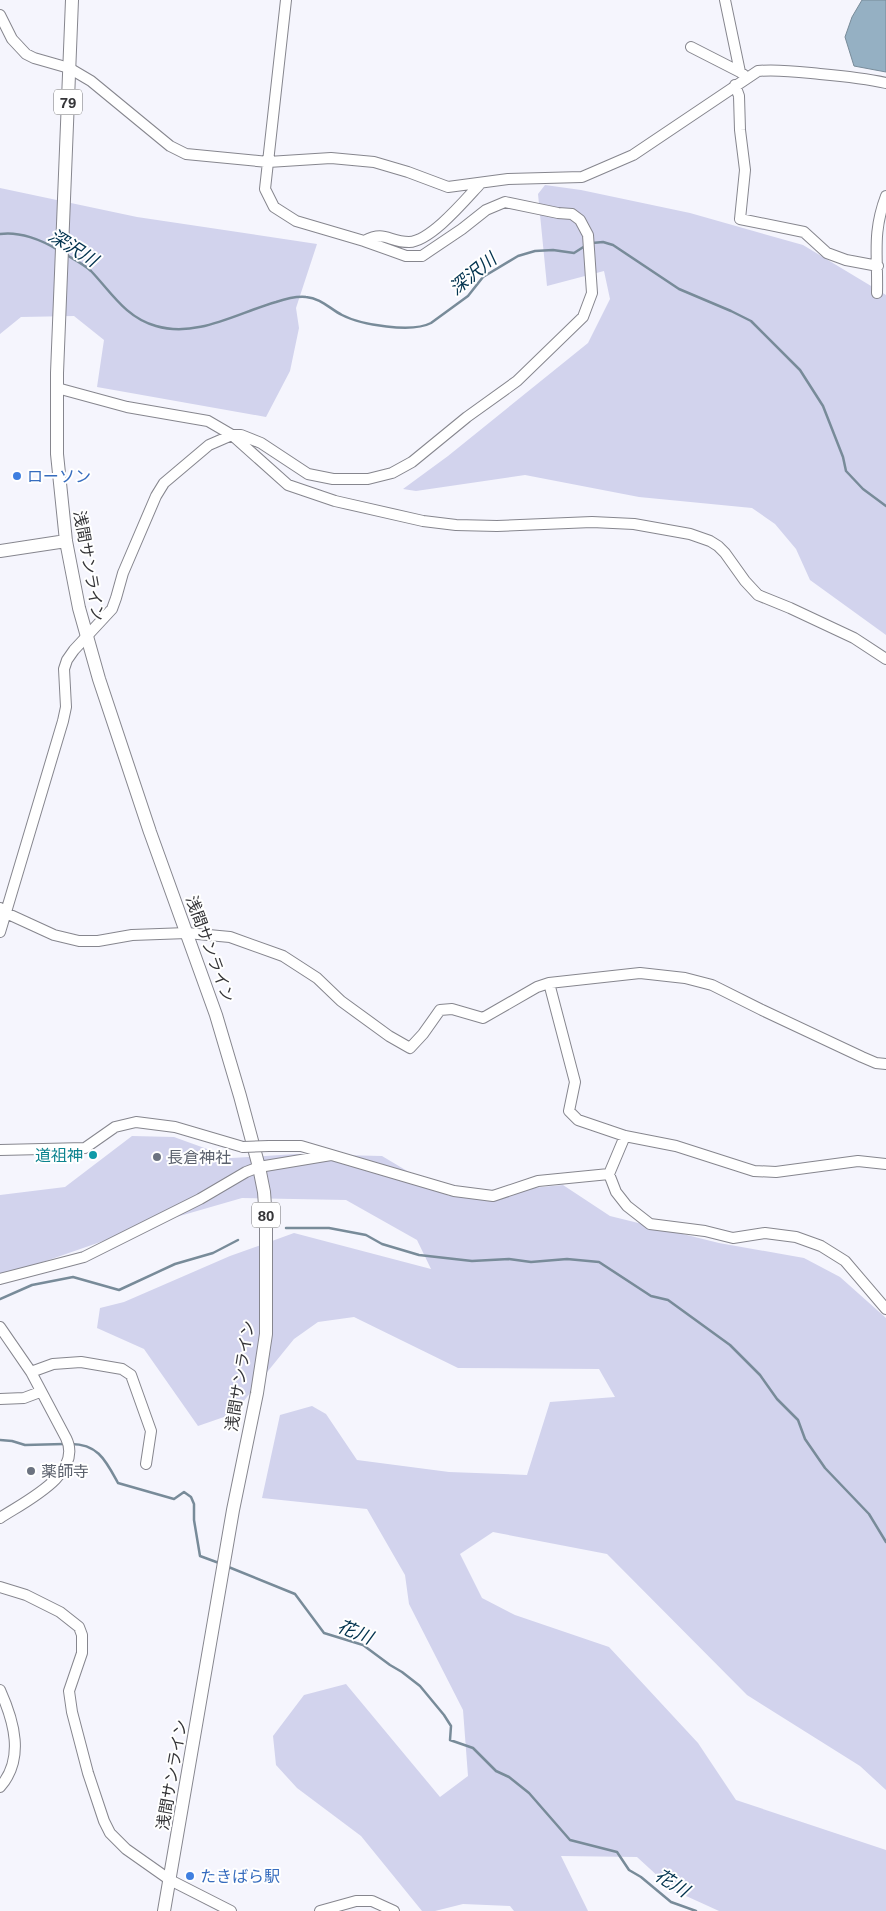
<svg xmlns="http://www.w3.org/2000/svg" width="886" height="1911" viewBox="0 0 886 1911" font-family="Arial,'Noto Sans JP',sans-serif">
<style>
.green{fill:#d2d3ed}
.water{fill:#95b0c3;stroke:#788b99}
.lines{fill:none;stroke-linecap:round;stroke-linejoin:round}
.stream{stroke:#788b99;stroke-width:2.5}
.minor-casing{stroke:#86868e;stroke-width:12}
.major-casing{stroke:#86868e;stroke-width:14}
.minor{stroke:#fff;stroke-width:10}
.major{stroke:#fff;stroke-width:12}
.minor-bridge-casing{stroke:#86868e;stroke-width:12;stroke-linecap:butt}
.minor-bridge{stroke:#fff;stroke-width:10}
.shop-dot{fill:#3f7fe0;stroke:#fff;stroke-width:2}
.culture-dot{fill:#0f9aa8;stroke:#fff;stroke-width:2}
.worship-dot{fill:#6b7280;stroke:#fff;stroke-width:2}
.labels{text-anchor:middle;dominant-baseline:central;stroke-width:4;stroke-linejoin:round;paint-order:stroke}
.shield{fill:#fff;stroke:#727274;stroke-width:1}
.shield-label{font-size:15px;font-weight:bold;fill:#353538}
.shop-label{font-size:16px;fill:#366cbe;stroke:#fff;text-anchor:start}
.street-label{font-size:16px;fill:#353538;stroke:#fff}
.culture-label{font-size:16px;fill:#0d838f;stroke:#fff;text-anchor:end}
.worship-label{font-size:16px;fill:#5b616d;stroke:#fff;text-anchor:start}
.water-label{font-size:18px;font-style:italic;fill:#00324e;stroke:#fff}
</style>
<rect width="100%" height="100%" fill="#f5f5fd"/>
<path class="green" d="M545 185 581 190 690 213 803 245 886 295V635L810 580 796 549 775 524 752 508 639 497 525 475 416 491 403 489 448 456 588 343 610 299 604 271 547 286 538 194Z
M0 188 137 217 317 244 296 308 299 328 290 371 266 417 97 387 104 340 74 316 21 317 0 334Z
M132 1136 174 1137 232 1158 296 1154 382 1156 449 1196 563 1185 610 1216 719 1243 804 1258 840 1277 886 1318V1790L860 1766 747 1695 607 1554 493 1532 460 1554 482 1598 515 1615 609 1647 698 1743 736 1800 886 1850V1911H719L673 1890 637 1857 561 1856 588 1911H514L510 1906 463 1904 435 1911H422L361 1836 297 1788 276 1765 273 1736 304 1695 346 1684 440 1797 468 1776 463 1710 409 1604 405 1575 367 1509 262 1498 280 1415 312 1406 326 1414 357 1460 449 1472 527 1475 550 1402 615 1397 599 1369 458 1368 354 1317 318 1322 294 1339 238 1408 224 1417 198 1426 144 1349 97 1328 100 1308 124 1302 230 1256 294 1233 431 1269 417 1240 346 1200 242 1198 152 1224 0 1277V1195L65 1187Z"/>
<path class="water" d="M862 0H886V72L854 66 845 37 852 17Z"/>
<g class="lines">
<path class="stream" d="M0 234C19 231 42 240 58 250
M592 243 603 242 613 245 679 289 731 311 751 321 800 370 823 406 843 457 846 471 863 489 886 506
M65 254C73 259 84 264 91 271 111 292 126 318 156 326 197 338 237 313 276 302 285 299 296 296 306 297 321 298 330 309 342 315 361 325 412 333 431 323L468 296 483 277 518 256 535 251 553 250 574 253 585 246
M286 1228H329L366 1235 382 1244 419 1255 472 1261 509 1259 531 1262 567 1259 599 1262 651 1296 668 1300 730 1345 760 1375 777 1399 798 1420 805 1439 825 1468 869 1514 886 1542
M0 1299 32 1285 73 1277 119 1290 175 1264 213 1253 238 1240
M0 1440 12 1441 25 1445 64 1444
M69 1444C98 1443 106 1461 118 1483L174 1499 184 1492 191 1497 194 1504V1520L200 1556 219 1563
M226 1566 295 1594 324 1633 363 1645 390 1665 402 1672 420 1686 444 1715 451 1726 450 1740 473 1748 496 1771 509 1777 529 1793 570 1840 617 1852 629 1870 641 1877 671 1902 696 1911"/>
<defs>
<path id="minor" d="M725 0 740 72
M0 15 12 39 26 54 34 58 69 68 91 81 170 146 186 154 268 162 331 158 374 162 408 172 448 187 508 179 582 177 633 155 758 71C779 69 800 72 820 74 842 76 864 78 886 83
M691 47 740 72 744 75
M735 85 739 96 740 130 745 170 740 219 804 232 827 253 846 260 878 266
M364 241C386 230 388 242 409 242 431 241 465 200 480 184
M877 293C878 255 872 233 886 196
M57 388 127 407 208 421 232 435 288 485 335 501 423 521 456 525 497 526 592 522 634 524 690 534 710 541 718 546 725 553 745 581 758 595 790 608 854 638 886 659
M0 908 6 913 54 935 79 941H98L132 935 187 933 230 937 283 956 317 978 341 1001 389 1036 410 1048 423 1034 440 1010 452 1009 483 1018 537 987 549 983 640 973 685 978 712 985 762 1010 862 1057 876 1063 886 1064
M0 932 63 721 66 707 64 669 67 660 74 650 112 609 116 598 123 573 156 496 164 483 209 445 232 435H241L261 443 308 474 333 479H368L392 473 412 462 467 417 517 381 583 317 592 293 588 235 580 220 572 214 558 213 505 202 486 210 462 229 422 256H406L364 241 296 221 274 207 265 189 286 0
M549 983 575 1082 569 1111 578 1120 625 1136 676 1146 754 1171 776 1172 858 1161 886 1164
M625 1136 609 1174 616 1192 627 1206 650 1224 705 1231 733 1238 765 1233 796 1237 821 1246 845 1261 886 1309
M269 1146H301L454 1191 493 1196 538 1181 609 1174
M0 1150 85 1148 115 1127 136 1122 175 1127 243 1147
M0 1279 84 1257 200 1199 246 1172 259 1167 331 1155
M0 1327 31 1372 66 1438C84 1474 24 1502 0 1518
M31 1372 53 1364 81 1362 122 1369 131 1375 151 1431 146 1464
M0 1399 24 1398 40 1392
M0 1587 26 1595 60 1612 79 1627 82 1635V1653L69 1691 72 1712 88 1773 104 1821 110 1833 126 1849 170 1880 231 1911
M0 1690C14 1721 25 1759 0 1787
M320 1911 356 1901H372L394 1911"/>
<path id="major" d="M72 0 57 373V454L66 541 79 608 99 679 150 832 216 1015 240 1096 259 1167 264 1192 266 1219V1334L257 1393 233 1510 164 1911
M0 551 66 541"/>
</defs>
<use href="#minor" class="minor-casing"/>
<use href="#major" class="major-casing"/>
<use href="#minor" class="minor"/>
<use href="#major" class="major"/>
<defs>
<path id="minor-bridge" d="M243 1147 269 1146"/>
</defs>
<use href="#minor-bridge" class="minor-bridge-casing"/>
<use href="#minor-bridge" class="minor-bridge"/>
</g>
<g class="shop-dot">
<circle cx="17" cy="476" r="5"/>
<circle cx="190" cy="1876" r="5"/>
</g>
<circle class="culture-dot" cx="93" cy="1155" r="5"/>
<g class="worship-dot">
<circle cx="157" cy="1157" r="5"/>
<circle cx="31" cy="1471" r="5"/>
</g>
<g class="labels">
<g class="shield">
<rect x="54" y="89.5" width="28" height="25" rx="4"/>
<rect x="252" y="1202.5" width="28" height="25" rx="4"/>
</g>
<g class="shield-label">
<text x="68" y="102">79</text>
<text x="266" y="1215">80</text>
</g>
<g class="shop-label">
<text x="27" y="476">ローソン</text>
<text x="200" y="1876">たきばら駅</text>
</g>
<g class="street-label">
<text transform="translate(89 566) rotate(80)">浅間サンライン</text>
<text transform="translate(210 949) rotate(70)">浅間サンライン</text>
<text transform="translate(240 1376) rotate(-81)">浅間サンライン</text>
<text transform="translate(172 1775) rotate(-80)">浅間サンライン</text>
</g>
<g class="culture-label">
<text x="83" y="1155">道祖神</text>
</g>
<g class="worship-label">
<text x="167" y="1157">長倉神社</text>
<text x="41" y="1471">薬師寺</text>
</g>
<g class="water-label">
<text transform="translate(73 248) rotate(32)">深沢川</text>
<text transform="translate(473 274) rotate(-39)">深沢川</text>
<text transform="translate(355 1632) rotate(22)">花川</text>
<text transform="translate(672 1883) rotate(32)">花川</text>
</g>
</g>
</svg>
